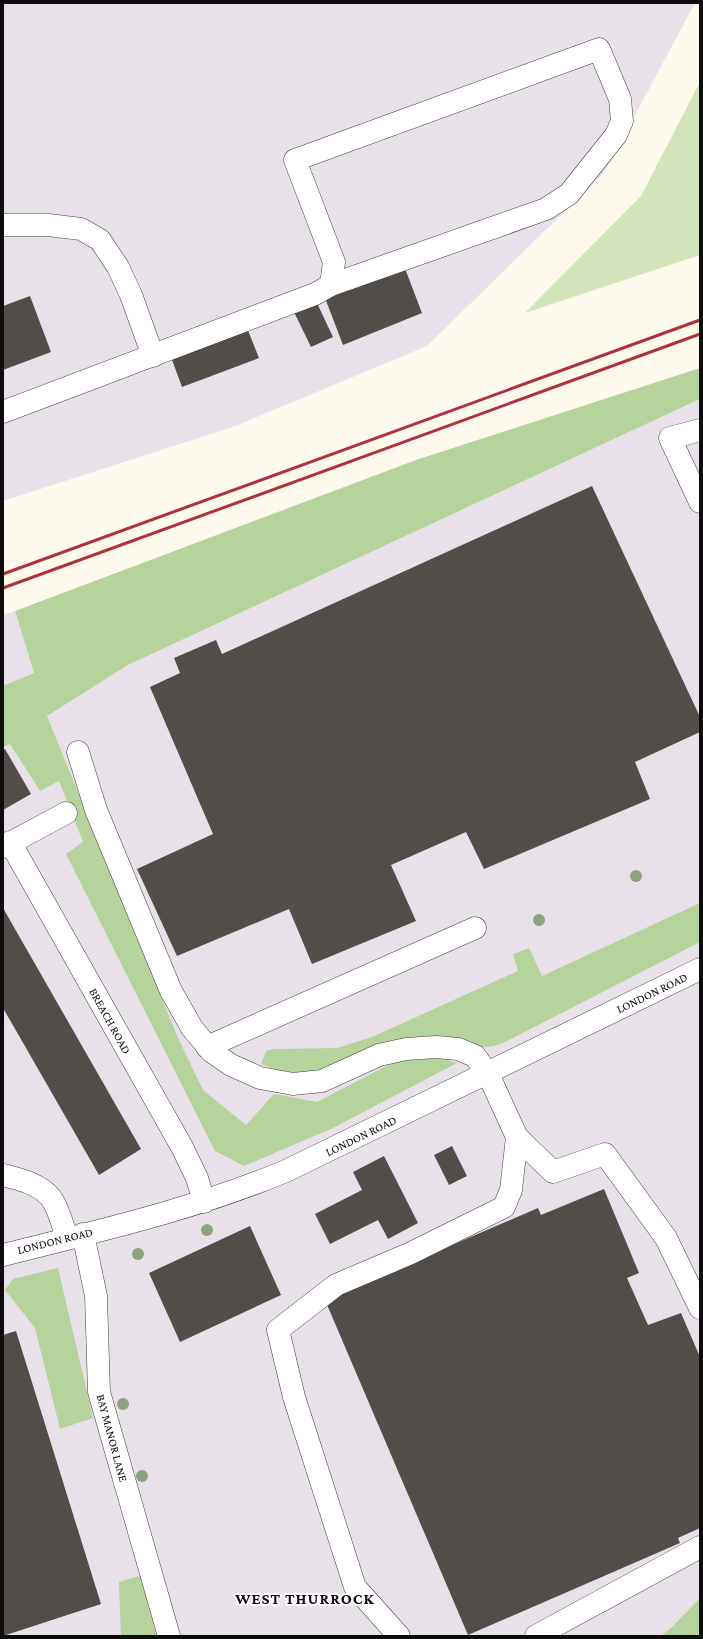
<svg xmlns="http://www.w3.org/2000/svg" width="703" height="1639" viewBox="0 0 703 1639" font-family="'Crimson Pro',serif">
<style>
.industrial{fill:#e9e1ea}
.green{fill:#d1e4ba}
.forest{fill:#b6d39b}
.building{fill:#534d49}
.lines{fill:none;stroke-linecap:round;stroke-linejoin:round}
.minor-casing{stroke:#3f3f3f;stroke-width:23}
.minor{stroke:#fff;stroke-width:22}
.rail{stroke:#ad323c;stroke-width:3}
.tree{fill:#8da37d}
.labels{text-anchor:middle;dominant-baseline:central;stroke-width:4;stroke-linejoin:round;paint-order:stroke}
.street-label{font-size:12px;fill:#0c0c0c;stroke:#fff}
.district-label{font-size:16px;font-weight:bold;letter-spacing:1px;fill:#0c0c0c;stroke:#fff}
</style>
<rect width="100%" height="100%" fill="#fdf9ec"/>
<path class="industrial" d="M3 3H695L604 173 427 346 233 427 3 501Z
M700 399V1636H3V615L15 611 47 716 128 665Z"/>
<path class="green" d="M700 82V255L525 313 641 196Z"/>
<path class="forest" d="M700 368V399L128 665 47 716 178 1038 203 1090 246 1125 274 1094 317 1102 392 1063 419 1057 442 1058 457 1063 333 1128 244 1166 215 1151 66 854 83 842 59 781 40 791 10 744 3 747V686L34 673 15 611 416 460Z
M700 903V942L505 1042C489 1048 484 1049 467 1044L308 1074H285L261 1064 266 1051 273 1049 337 1048 372 1037 518 971 513 954 529 948 542 976Z
M58 1268 93 1418 60 1429 35 1328 5 1290 13 1279Z
M143 1575 160 1636H121L119 1582Z
M700 1598V1636H661L673 1626Z"/>
<path class="building" d="M404 266 422 313 343 345 325 298Z
M30 296 51 352 3 370V306Z
M316 301 333 337 311 347 294 312Z
M247 328 259 358 182 387 171 357Z
M592 486 700 717V732L635 762 650 799 484 869 466 832 391 865 416 921 312 964 289 909 177 956 137 869 213 834 150 687 180 673 174 658 216 640 222 654Z
M5 749 31 794 3 810V750Z
M3 908 141 1149 99 1175 3 1008Z
M452 1146 467 1176 449 1185 434 1155Z
M384 1156 418 1223 388 1239 378 1220 330 1244 315 1214 362 1190 353 1172Z
M604 1189 639 1273 627 1278 648 1325 681 1313 700 1357V1528L678 1538 680 1543 468 1635 325 1300 538 1208 541 1215Z
M250 1226 281 1295 180 1342 149 1273Z
M16 1331 101 1604 3 1636V1335Z"/>
<g class="lines">
<defs>
<path id="minor" d="M3 225H48L81 229 100 240 118 267 131 295 153 356
M3 412 315 294 331 285 334 262 295 160 599 49 620 99 622 121 616 135 569 194 546 209 331 285
M700 430 670 438 700 502
M78 752 96 810 171 991 192 1028 212 1052 231 1065 260 1078 293 1084 322 1081 379 1055 406 1049 436 1047 458 1049 475 1056 488 1074 517 1137 553 1172 605 1154 666 1238 700 1308
M10 842 182 1147 197 1178 204 1202
M3 847 66 813
M207 1047 475 928
M3 1175C19 1179 40 1184 51 1198 59 1209 63 1226 67 1239
M83 1234 96 1296 99 1392 169 1636
M3 1255C98 1231 195 1209 286 1171L700 969
M399 1636 355 1587 294 1397 278 1330 336 1285 411 1253 504 1207 511 1190 517 1137
M536 1636 700 1547"/>
</defs>
<use href="#minor" class="minor-casing"/>
<use href="#minor" class="minor"/>
<path class="rail" d="M3 574 700 320
M3 588 700 334"/>
</g>
<g class="tree">
<circle cx="636" cy="876" r="6"/>
<circle cx="539" cy="920" r="6"/>
<circle cx="207" cy="1230" r="6"/>
<circle cx="138" cy="1254" r="6"/>
<circle cx="123" cy="1404" r="6"/>
<circle cx="142" cy="1476" r="6"/>
</g>
<g class="labels">
<g class="street-label">
<text transform="translate(652 993) rotate(-26)">LONDON ROAD</text>
<text transform="translate(110 1021) rotate(61)">BREACH ROAD</text>
<text transform="translate(361 1136) rotate(-26)">LONDON ROAD</text>
<text transform="translate(55 1241) rotate(-14)">LONDON ROAD</text>
<text transform="translate(112 1438) rotate(75)">BAY MANOR LANE</text>
</g>
<g class="district-label">
<text x="305" y="1598">WEST THURROCK</text>
</g>
</g>
<rect width="703" height="1639" fill="none" stroke="#0c0c0c" stroke-width="8"/>
</svg>
